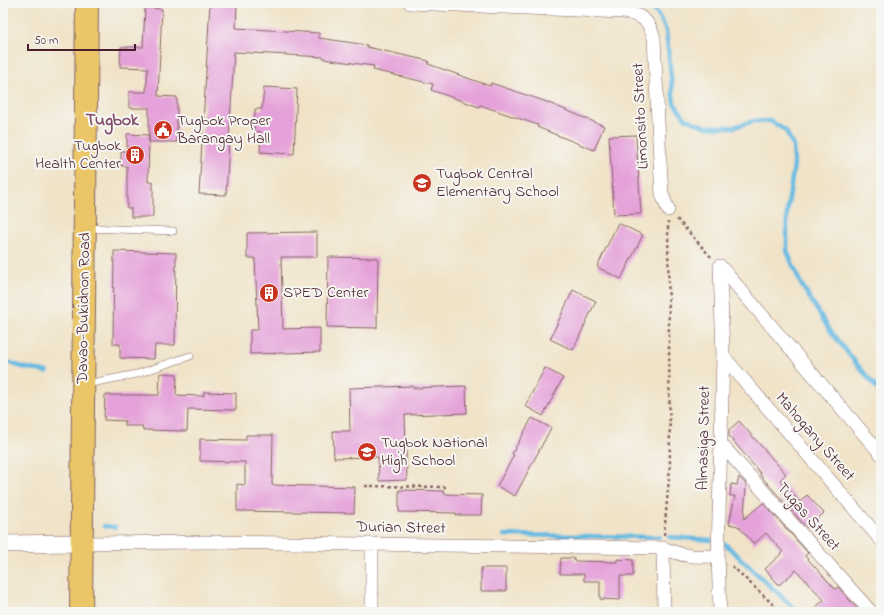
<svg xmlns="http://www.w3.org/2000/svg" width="884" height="615" viewBox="0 0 884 615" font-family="'Indie Flower',sans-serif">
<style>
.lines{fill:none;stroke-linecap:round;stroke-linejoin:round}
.stream{stroke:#65bae2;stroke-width:4.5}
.building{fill:#e5a1d9}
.service-casing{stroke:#846462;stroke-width:8}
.minor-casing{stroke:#846462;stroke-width:14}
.tertiary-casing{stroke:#846462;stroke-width:18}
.trunk-casing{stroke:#846462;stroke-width:24}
.path{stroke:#846462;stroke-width:2.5;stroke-dasharray:3 3;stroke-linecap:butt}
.service{stroke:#fff;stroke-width:7}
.minor{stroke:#fff;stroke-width:13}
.tertiary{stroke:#fff;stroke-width:17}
.trunk{stroke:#eac669;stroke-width:22}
.labels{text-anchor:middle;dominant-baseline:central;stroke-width:4;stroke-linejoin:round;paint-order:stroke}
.street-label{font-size:16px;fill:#4a1f2b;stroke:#f6f6f2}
.poi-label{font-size:16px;fill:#4a1f2b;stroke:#f6f6f2;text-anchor:start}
.quarter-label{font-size:18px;font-weight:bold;fill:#804c68;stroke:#f6f6f2}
</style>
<rect width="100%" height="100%" fill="#f6f6f2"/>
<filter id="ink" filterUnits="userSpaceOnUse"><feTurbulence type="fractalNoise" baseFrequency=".025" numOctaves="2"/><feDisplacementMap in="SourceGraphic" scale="8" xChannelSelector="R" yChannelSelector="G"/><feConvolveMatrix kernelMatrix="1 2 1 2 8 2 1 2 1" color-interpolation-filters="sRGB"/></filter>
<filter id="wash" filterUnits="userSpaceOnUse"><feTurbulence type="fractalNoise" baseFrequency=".012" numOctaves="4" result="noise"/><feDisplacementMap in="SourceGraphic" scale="16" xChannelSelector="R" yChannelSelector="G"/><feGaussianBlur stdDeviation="0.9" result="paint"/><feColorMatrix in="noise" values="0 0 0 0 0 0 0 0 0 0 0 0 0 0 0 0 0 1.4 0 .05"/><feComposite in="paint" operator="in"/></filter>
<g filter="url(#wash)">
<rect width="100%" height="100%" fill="#f0e3c8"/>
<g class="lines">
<path class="stream" d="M642 3C656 8 661 18 666 31L674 103 686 119 707 127H734L754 121H771L786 131 793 146 794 164 787 213V251L801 284 829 329 851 357 881 393
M3 359C15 367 33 369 47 372
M104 526 115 527
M504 535 659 537
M669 537 711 540
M725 544 798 612"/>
</g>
<g id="blocks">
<path class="building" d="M210 3H237L236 28 319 33V38L367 45V47L429 61 428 64 490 86 491 83 544 101 604 126 594 150 537 127 538 125 480 105 479 107 431 90 433 84 373 70 374 66 324 59V57L234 52 226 195 199 194Z
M145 8 162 9 158 96 177 97V142H149V108H129V92H146L148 68 120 67 121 47H143Z
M264 87 297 89 294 154 260 152 261 132 254 131 255 109H262Z
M127 134 149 135 148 182H153V217H131V208H127V166H121V151H127Z
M636 135 641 214 614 215 609 136Z
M618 223 643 235 621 279 597 267Z
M317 232V257H281L283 329 320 328V352L250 354V330H258L255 258H247V233Z
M114 251 176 253 175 345H155L154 359 120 358V344H113Z
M328 257 378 258 377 328 327 327Z
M573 290 596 301 573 350 550 339Z
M545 368 563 378 543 416 525 406Z
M160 373 177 374 176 395 204 396V392L236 393V410L188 409 187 431 142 430 143 426H125V421L104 420 105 395H159Z
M413 386V388L466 386 467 413 405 415 407 480 379 481 378 457 334 458 333 431H350L349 388Z
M532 418 551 428 515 496 497 486 514 455 512 454Z
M739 421 786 474 780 480 800 502 807 495 824 513 807 528 760 475 761 474 729 436V430Z
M246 435H273L272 485 355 487 354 513 237 511V484L245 485V462L200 461V439L246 440Z
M739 477 746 484 744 519 763 503 808 553 805 556 835 589 838 587 860 612H810L824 600 796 570 779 585 765 569 783 552 766 533 754 544 738 526 729 524 735 496H730L731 484 737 485Z
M399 490 444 491V494L482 495 481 515H456V513L399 512Z
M561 558H574V561L617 562V559L633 560V576H620V600L600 599V581H584V574H560Z
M481 568H506V591H481Z"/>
</g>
</g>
<g filter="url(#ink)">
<use href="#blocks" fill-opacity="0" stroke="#846462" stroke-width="1"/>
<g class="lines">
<defs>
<path id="service" d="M87 228 173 231
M86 384 137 374 190 356"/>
<path id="minor" d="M410 3 624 12C642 15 649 20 654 38L660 162 662 194 668 210
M720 266 723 356 718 556 720 612
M720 266 881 454
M723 356 881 540
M721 444 871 612
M82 543 210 542 663 548C685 557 694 557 718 556
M663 548 664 612
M372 612V544"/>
<path id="tertiary" d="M3 544 82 543"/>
<path id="trunk" d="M81 612 87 3"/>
</defs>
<use href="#service" class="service-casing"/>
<use href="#minor" class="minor-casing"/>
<use href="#tertiary" class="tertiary-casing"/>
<use href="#trunk" class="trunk-casing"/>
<path class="path" d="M677 219 711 257
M365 486 449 487
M664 535 670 467 668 222
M732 566 781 612"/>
<use href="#service" class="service"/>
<use href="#minor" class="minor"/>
<use href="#tertiary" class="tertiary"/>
<use href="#trunk" class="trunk"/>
</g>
</g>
<defs>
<symbol id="civic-disc" viewBox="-11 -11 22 22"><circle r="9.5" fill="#c8321e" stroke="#f6f6f2"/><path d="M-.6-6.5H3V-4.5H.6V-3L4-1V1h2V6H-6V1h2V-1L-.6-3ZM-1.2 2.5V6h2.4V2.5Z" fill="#fff"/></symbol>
<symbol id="building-disc" viewBox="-11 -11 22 22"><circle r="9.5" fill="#c8321e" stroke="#f6f6f2"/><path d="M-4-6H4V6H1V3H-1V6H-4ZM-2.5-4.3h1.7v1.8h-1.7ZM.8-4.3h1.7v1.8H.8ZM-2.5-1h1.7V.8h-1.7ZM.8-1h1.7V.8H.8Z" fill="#fff"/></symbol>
<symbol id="school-disc" viewBox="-11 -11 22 22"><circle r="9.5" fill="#c8321e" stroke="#f6f6f2"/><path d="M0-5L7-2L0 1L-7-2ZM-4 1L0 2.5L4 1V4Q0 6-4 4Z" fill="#fff"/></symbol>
</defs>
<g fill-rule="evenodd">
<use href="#civic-disc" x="152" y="119" width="22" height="22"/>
<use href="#building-disc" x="124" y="144" width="22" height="22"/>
<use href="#school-disc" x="411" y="172" width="22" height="22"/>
<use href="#building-disc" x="258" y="282" width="22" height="22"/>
<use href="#school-disc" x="356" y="441" width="22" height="22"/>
</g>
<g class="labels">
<g class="street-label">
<text transform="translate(641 116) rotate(-93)">Limonsito Street</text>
<text transform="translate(84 308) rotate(-89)">Davao-Bukidnon Road</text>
<text transform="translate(815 437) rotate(49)">Mahogany Street</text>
<text transform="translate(704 438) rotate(-89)">Almasiga Street</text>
<text transform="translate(808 517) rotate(48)">Tugas Street</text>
<text transform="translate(401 528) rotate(1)">Durian Street</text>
</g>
<g class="poi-label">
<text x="177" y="121">Tugbok Proper<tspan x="177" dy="18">Barangay Hall</tspan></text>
<text x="121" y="146" text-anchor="end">Tugbok<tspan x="121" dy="18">Health Center</tspan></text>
<text x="436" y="174">Tugbok Central<tspan x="436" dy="18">Elementary School</tspan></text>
<text x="283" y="293">SPED Center</text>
<text x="381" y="443">Tugbok National<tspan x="381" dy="18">High School</tspan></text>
</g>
<g class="quarter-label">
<text x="112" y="121">Tugbok</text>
</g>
</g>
<rect width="884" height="615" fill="none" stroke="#f6f6f2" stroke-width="16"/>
<path d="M28 44v6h107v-6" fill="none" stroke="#4a1f2b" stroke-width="2"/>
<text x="34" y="44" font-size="12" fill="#4a1f2b" stroke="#f6f6f2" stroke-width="3" paint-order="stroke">50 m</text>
</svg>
